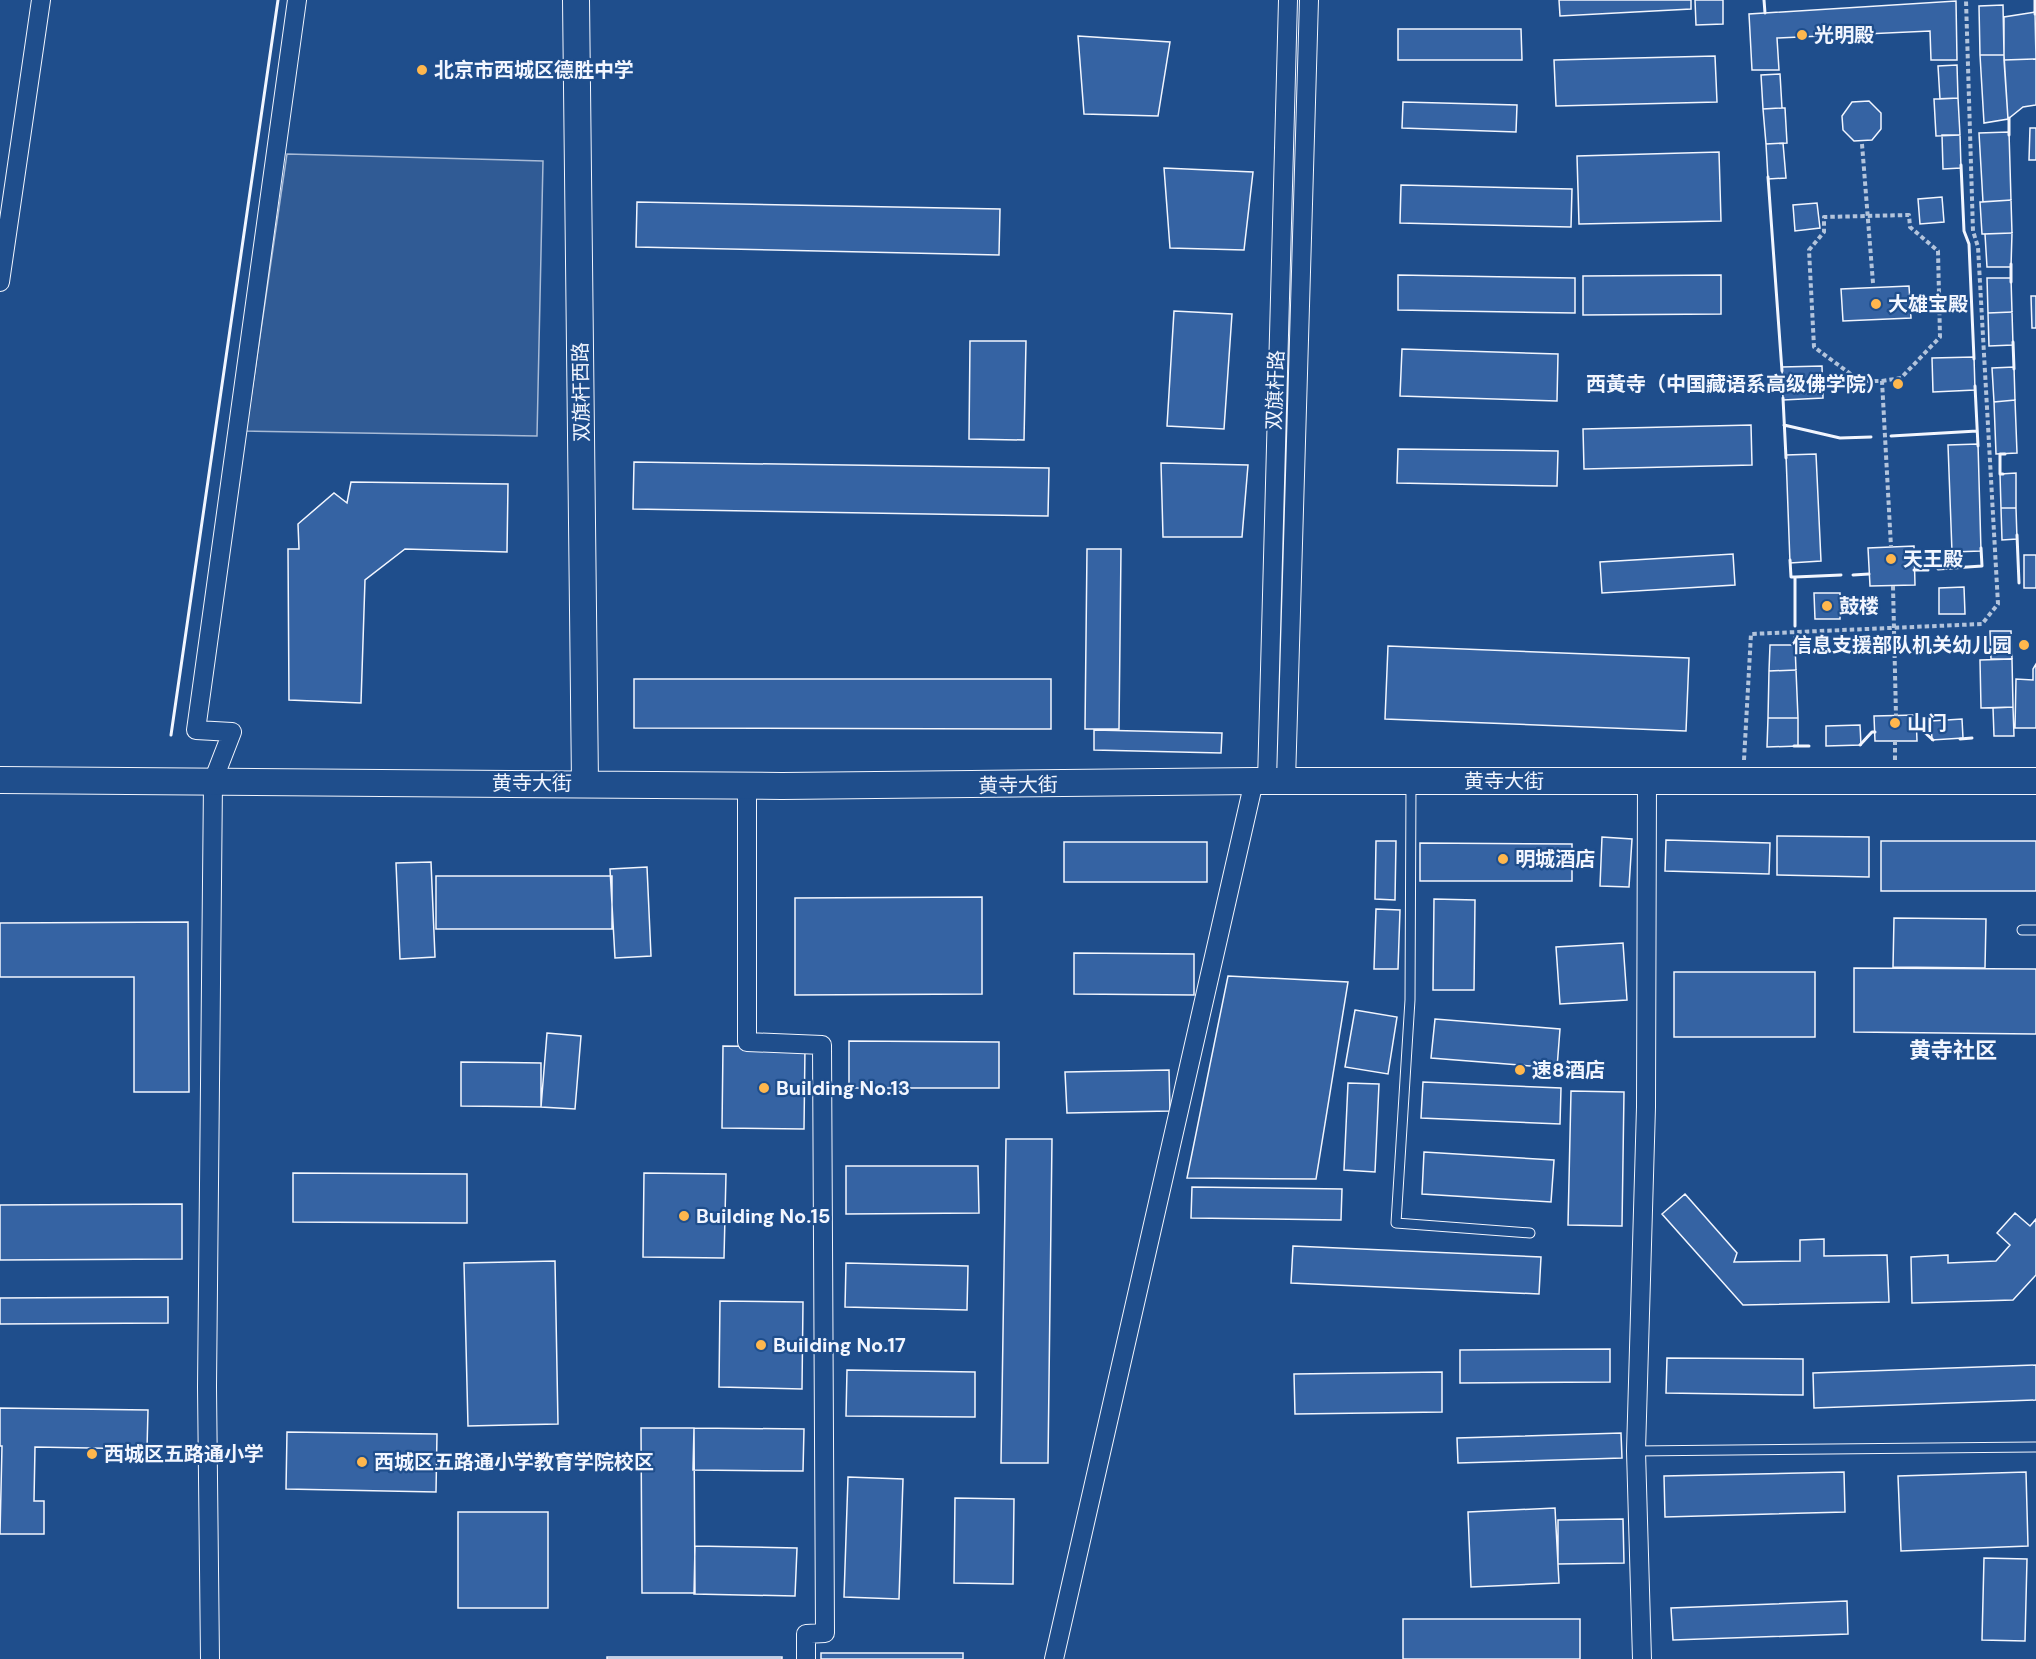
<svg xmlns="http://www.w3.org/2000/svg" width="2036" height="1659" viewBox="0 0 2036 1659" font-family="'DM Sans','Noto Sans SC',sans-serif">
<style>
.parking{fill:#305b95;stroke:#a8bbd7;stroke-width:1.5}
.building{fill:#3563a3;stroke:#f2f6ff;stroke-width:1.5}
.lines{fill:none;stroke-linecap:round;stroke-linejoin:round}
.lane-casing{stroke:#f2f6ff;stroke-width:11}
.street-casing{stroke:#f2f6ff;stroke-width:20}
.secondary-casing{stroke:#f2f6ff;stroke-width:28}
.path{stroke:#b3c4dc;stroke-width:4;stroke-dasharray:4.5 3;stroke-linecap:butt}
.lane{stroke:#1f4e8c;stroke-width:9}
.street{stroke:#1f4e8c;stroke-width:18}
.secondary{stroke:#1f4e8c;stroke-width:26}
.wall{stroke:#f2f6ff;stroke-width:3}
.poi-dot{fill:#ffb74d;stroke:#1f4e8c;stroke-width:2}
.labels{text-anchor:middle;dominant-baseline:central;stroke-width:4.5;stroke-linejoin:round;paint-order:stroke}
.poi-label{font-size:20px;font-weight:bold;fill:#f2f6ff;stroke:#1f4e8c;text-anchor:start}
.street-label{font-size:20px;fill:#f2f6ff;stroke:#1f4e8c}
.quarter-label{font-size:22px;font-weight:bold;fill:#f2f6ff;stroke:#1f4e8c}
</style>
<rect width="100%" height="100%" fill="#1f4e8c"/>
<path class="parking" d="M287 154 543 161 537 436 246 431Z"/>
<path class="building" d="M1559 0H1691V9L1560 16Z
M1695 0H1723V24L1696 25Z
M1956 1 1957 60H1931L1930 31 1777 38 1779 70H1752L1749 14Z
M2003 5 2004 55H1980L1979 6Z
M2035 12 2036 59 2004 60V17Z
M1398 29H1521L1522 60H1398Z
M1078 36 1170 42 1158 116 1084 114Z
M1980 55H2004L2008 119 1984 123Z
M1715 56 1717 102 1556 106 1554 60Z
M2036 59V105L2023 107 2008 119 2004 60Z
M1957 65 1958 98 1940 99 1938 66Z
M1780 74 1782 108 1763 109 1761 75Z
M1958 98 1960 135 1936 136 1934 99Z
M1869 101 1881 113V129L1872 140 1854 141 1843 130 1842 116 1852 102Z
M1403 102 1517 105 1516 132 1402 128Z
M1782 108H1785L1787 143 1766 144 1763 109Z
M2030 128H2036V160H2029Z
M2009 132 2011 200 1983 202 1979 133Z
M1942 135H1960L1961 168 1943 169Z
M1783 143 1786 178 1768 179 1766 144Z
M1719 152 1721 221 1579 224 1577 156Z
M1164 168 1253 172 1244 250 1170 248Z
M1401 185 1572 189 1571 227 1400 223Z
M1942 197 1944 222 1920 224 1918 199Z
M2011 200 2012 233 1982 234 1980 202Z
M637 202 1000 209 999 255 636 247Z
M1817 203 1820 228 1795 231 1793 205Z
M2012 233 2011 267H1987L1985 234Z
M1398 275 1575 278V313L1398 310Z
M1721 275V314L1583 315V276Z
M1987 278H2011L2012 312 1988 313Z
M1909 286 1911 318 1843 321 1841 289Z
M2031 296H2036V328H2032Z
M1174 311 1232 314 1224 429 1167 426Z
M2012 312 2013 345 1989 346 1988 313Z
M970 341H1026L1024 440 969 439Z
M1402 349 1558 354 1557 401 1400 396Z
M1974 357 1975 390 1933 392 1932 358Z
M1822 366 1823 398 1783 400 1782 367Z
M2014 367 2015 400 1994 402 1992 368Z
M2015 400 2017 453 1996 454 1994 402Z
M1751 425 1752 465 1584 469 1583 429Z
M1978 444 1981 551 1952 552 1948 445Z
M1398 449 1558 451 1557 486 1397 483Z
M1816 454 1821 561 1790 563 1786 455Z
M634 462 1049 468 1048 516 633 509Z
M1161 463 1248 465 1242 537H1163Z
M2016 473V508H2001L2000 474Z
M351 482 508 484 507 552 405 549 365 580 361 703 289 700 288 549H299L298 524 334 493 347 503Z
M2001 508H2016L2017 539 2002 540Z
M1914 546 1915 585 1870 586 1868 548Z
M1087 549H1121L1119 729H1085Z
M1733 554 1735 585 1602 593 1600 562Z
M2024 555H2036V588H2024Z
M1964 587 1965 614H1939V588Z
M1814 593H1840V619H1815Z
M1990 631H2011L2012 659H1991Z
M1770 645H1795L1796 670 1769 671Z
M1388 646 1689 658 1686 731 1385 719Z
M2012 659 2013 707 1981 708 1980 660Z
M2036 664V728H2015L2016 679 2033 680V669Z
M1796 670 1798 718H1768L1769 671Z
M634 679H1051V729L634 728Z
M2013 707 2014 736H1994L1993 708Z
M1916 715 1917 741H1875L1874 716Z
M1768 718H1798V746L1767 747Z
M1962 719 1963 738 1932 740 1931 721Z
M1860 725 1861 745 1826 746V726Z
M1094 730 1222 733 1221 753 1094 750Z
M1777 836 1869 837V877L1777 875Z
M1602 837 1632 839 1629 887 1600 886Z
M1666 840 1770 843 1769 874 1665 871Z
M1376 841H1396L1395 900 1375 899Z
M1881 841H2036V891H1881Z
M1064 842H1207V882H1064Z
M1420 843 1572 844V881H1420Z
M431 862 435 957 400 959 396 863Z
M647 867 651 956 615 958 610 869Z
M436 876H612V929H436Z
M982 897V994L795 995V898Z
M1434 899 1475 900 1474 990H1433Z
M1376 909 1400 910 1398 969H1374Z
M1894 918 1986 919 1985 968 1893 967Z
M188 922 189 1092H134V977H0V923Z
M1623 943 1627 1000 1560 1004 1556 947Z
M1074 953 1194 954V995L1074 994Z
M1854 968 2036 969V1034L1854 1032Z
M1674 972H1815V1037H1674Z
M1228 976 1348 982 1316 1179 1187 1178Z
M1355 1010 1397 1017 1388 1074 1345 1067Z
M1435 1019 1560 1029 1557 1068 1431 1058Z
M547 1033 581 1036 575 1109 541 1107Z
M849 1041 999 1042V1088H849Z
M723 1046 805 1047 804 1129 722 1128Z
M461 1062 541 1063V1107L461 1106Z
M1169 1070 1170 1111 1067 1113 1065 1072Z
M1423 1082 1561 1088 1560 1124 1421 1118Z
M1348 1083 1379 1084 1375 1172 1344 1170Z
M1571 1091 1624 1092 1622 1226 1568 1225Z
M1006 1139H1052L1048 1463H1001Z
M1424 1152 1554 1160 1551 1202 1422 1194Z
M846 1166H978L979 1213 846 1214Z
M293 1173 467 1174V1223L293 1222Z
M644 1173 726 1174 724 1258 643 1257Z
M1192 1187 1342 1189 1341 1220 1191 1218Z
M1685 1194 1737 1253 1734 1262 1800 1261V1240L1824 1239V1256L1887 1255 1889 1302 1743 1305 1662 1214Z
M182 1204V1259L0 1260V1205Z
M2015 1213 2030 1226 2036 1219V1275L2013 1300 1912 1303 1911 1257 1948 1255V1263L1996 1261 2010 1245 1997 1233Z
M1293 1246 1541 1257 1539 1294 1291 1283Z
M555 1261 558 1424 468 1426 464 1263Z
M846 1263 968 1266 967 1310 845 1307Z
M168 1297V1323L0 1324V1298Z
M720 1301 803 1302 802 1389 719 1387Z
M1610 1349V1382L1460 1383V1350Z
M1667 1358 1803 1359V1395L1666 1393Z
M2036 1365V1400L1814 1408 1813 1373Z
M847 1370 975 1372V1417L846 1416Z
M1442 1372V1412L1295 1414 1294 1374Z
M0 1408 148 1410 147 1449 35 1447 34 1501H44V1534H0L2 1446H0Z
M641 1428H694L695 1593H642Z
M694 1428 804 1429 803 1471 693 1470Z
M287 1432 437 1434 436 1492 286 1489Z
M1621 1433 1622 1458 1458 1463 1457 1438Z
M1844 1472 1845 1512 1665 1517 1664 1476Z
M2026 1472 2028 1546 1901 1551 1898 1476Z
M848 1477 903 1479 899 1599 844 1597Z
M955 1498 1014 1499 1013 1584 954 1583Z
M1555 1508 1559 1583 1471 1587 1468 1512Z
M458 1512H548V1608H458Z
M1623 1519 1624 1563 1558 1564V1520Z
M695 1546 797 1548 795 1596 694 1594Z
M1984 1558 2027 1559 2025 1641 1982 1640Z
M1847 1601 1848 1634 1673 1640 1671 1608Z
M1403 1619H1580V1659H1403Z
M821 1653H963V1659H821Z
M607 1657H782V1659H607Z"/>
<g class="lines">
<defs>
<path id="lane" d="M1411 783 1410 1000 1396 1223 1530 1233
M2022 930H2036
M1636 1451 2036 1447"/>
<path id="street" d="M0 282 41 0
M1267 781 1288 0
M1286 781 1309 0
M747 786V1042L822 1045 825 1633 806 1634V1659
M210 1659 207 1387 213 781 232 732 196 730 297 0
M1054 1659 1254 781
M1642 1659 1636 1451 1646 1107 1647 781"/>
<path id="secondary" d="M576 0 585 784
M0 780 782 786 1254 781H2036"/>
</defs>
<use href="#lane" class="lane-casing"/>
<use href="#street" class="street-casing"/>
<use href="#secondary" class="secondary-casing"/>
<path class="path" d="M1862 144 1873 283
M1882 381 1901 378 1940 337 1938 251 1910 227 1909 215 1824 217V232L1809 250 1814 347 1860 381H1882L1891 547
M1893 586 1896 716
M1744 760 1751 634 1982 624 1998 604 1978 247 1973 231 1966 0
M1895 760V741"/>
<use href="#lane" class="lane"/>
<use href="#street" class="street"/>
<use href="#secondary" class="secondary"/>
<path class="wall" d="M1764 0 1765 13
M2035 0V14
M2009 118V135
M1961 165 1964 231 1969 244 1974 359
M1768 177 1782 371
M2011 282V264
M2013 342 2014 369
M1975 386 1978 446
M1783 398 1786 458
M1784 425 1840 438 1871 437
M1891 436 1977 431
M2003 474H2000V454H2005
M2017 535 2019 583
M1790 560 1791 577H1795
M1938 569 1982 566 1981 548
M1914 570H1928
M1853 575 1869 574
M1795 626V577L1841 575
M1793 645H1795V637
M1916 730H1922L1933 740
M171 735 278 0
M1960 739 1972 738
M1860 745 1872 732H1875
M1794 746H1809"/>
</g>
<g class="poi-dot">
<circle cx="1802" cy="35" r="6"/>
<circle cx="422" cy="70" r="6"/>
<circle cx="1876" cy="304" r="6"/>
<circle cx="1898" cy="384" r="6"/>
<circle cx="1891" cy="559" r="6"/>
<circle cx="1827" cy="606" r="6"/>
<circle cx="2024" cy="645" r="6"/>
<circle cx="1895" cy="723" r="6"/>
<circle cx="1503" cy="859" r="6"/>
<circle cx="1520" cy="1070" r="6"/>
<circle cx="764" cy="1088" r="6"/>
<circle cx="684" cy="1216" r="6"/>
<circle cx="761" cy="1345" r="6"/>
<circle cx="92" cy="1454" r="6"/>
<circle cx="362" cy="1462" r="6"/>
</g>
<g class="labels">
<g class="poi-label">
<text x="1814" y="35">光明殿</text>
<text x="434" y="70">北京市西城区德胜中学</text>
<text x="1888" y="304">大雄宝殿</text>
<text x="1886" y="384" text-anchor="end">西黃寺（中国藏语系高级佛学院）</text>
<text x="1903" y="559">天王殿</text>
<text x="1839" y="606">鼓楼</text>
<text x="2012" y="645" text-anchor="end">信息支援部队机关幼儿园</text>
<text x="1907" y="723">山门</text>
<text x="1515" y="859">明城酒店</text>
<text x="1532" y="1070">速8酒店</text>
<text x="776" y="1088">Building No.13</text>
<text x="696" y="1216">Building No.15</text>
<text x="773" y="1345">Building No.17</text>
<text x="104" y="1454">西城区五路通小学</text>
<text x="374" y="1462">西城区五路通小学教育学院校区</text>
</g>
<g class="street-label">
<text transform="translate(1275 390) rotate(-88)">双旗杆路</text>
<text transform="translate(581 392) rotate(-91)">双旗杆西路</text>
<text x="1504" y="781">黄寺大街</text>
<text x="532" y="783">黄寺大街</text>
<text transform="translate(1018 785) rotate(-1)">黄寺大街</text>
</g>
<g class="quarter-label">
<text x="1953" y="1050">黄寺社区</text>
</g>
</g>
</svg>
